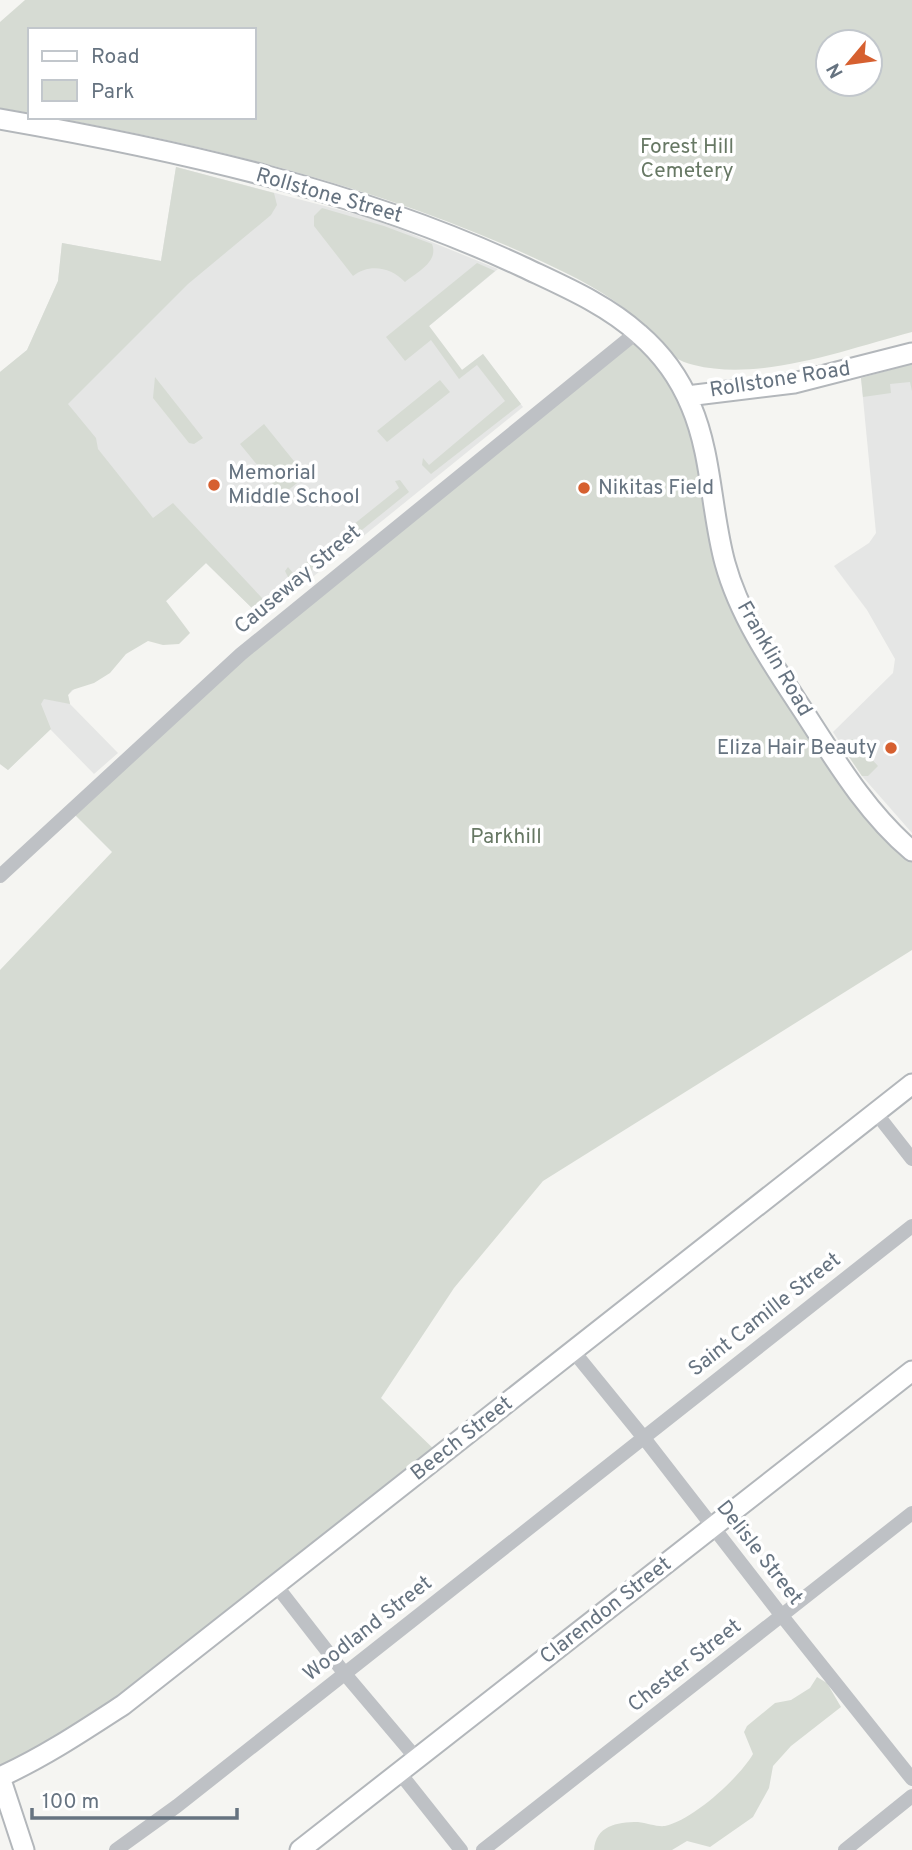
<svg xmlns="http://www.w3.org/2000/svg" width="912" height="1850" viewBox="0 0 912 1850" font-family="Overpass,sans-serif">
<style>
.built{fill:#e5e6e5}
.green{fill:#d6dbd3;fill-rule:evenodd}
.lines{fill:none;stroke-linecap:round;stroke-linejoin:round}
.secondary-casing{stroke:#b3b7bb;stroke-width:23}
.street{stroke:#bec1c5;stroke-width:14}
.secondary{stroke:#fff;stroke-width:19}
.poi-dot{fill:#d66030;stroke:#fff;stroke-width:2.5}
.labels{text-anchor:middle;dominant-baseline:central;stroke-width:7;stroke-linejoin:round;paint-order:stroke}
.park-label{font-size:21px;fill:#677864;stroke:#fff}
.street-label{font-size:21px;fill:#667380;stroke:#fff}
.poi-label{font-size:21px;fill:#667380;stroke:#fff;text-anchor:start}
</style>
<rect width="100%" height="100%" fill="#f5f5f2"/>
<path class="built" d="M176 167 363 216 402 230 498 269 429 326 462 370 483 354 523 407 262 618 206 563 68 695 70 704 118 753 94 774 50 729 8 770 0 764V372L27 350 58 281 62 243 161 261Z
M912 364V833L862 776 833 732 893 673 895 659 867 610 834 566 869 543 876 533 861 378Z"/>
<path class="green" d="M25 0H912V332C847 349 761 382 694 365 663 358 657 335 634 316 607 293 575 277 543 262 387 189 221 148 51 117H254V30H30V113L0 108V22ZM828 42H870V84H828Z
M176 167 274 193 277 205 271 215 188 284 68 404 96 438 98 449 153 518 173 503 262 598V606L257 613 206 563 166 601 190 633 179 644 163 645 148 641 126 654 110 673 94 683 72 690 68 695 70 704 44 699 41 704 51 729 8 770 0 764V372L27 350 58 281 62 243 161 261Z
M322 208 384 226 432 244C439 262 417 272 405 282 391 267 369 263 353 276L314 226V216Z
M477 263 495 271 429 326 462 370 483 354 521 404 431 474 422 465 423 458 429 465 505 401 477 365 459 379 431 340 405 361 386 337Z
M637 332 687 396 717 528 755 634 912 851V950L543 1181 454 1288 381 1398 440 1455 170 1668 0 1777V970L112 852 71 811 276 625Z
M912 364V391L910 382 890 384 891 393 863 397 861 378Z
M155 377 203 438 194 444 189 443 153 398Z
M440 380 450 392 387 442 377 431Z
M264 424 306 476 282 495 240 444Z
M400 480 409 492 296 583 288 577 285 571 288 567 293 573 399 488 395 481Z
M851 739 854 740 878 766 868 776H862L847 754 843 743Z
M817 1677 827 1683 841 1707 791 1746 773 1766 769 1788 753 1817 710 1847 687 1841 672 1850H594C596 1826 616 1822 638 1822 647 1823 657 1827 665 1826 693 1820 739 1778 753 1754L744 1732 747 1726 775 1703 791 1700 810 1688Z"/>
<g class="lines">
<defs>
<path id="secondary" d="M0 119C178 150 358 190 523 267 563 286 606 304 639 334 661 353 680 379 691 406 712 455 711 512 725 563 740 618 775 668 806 715 837 763 868 814 912 851
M687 396 794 383 912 353
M0 1777C44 1757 83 1731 123 1705L912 1084
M0 1777 24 1850
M300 1850 912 1371"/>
</defs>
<use href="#secondary" class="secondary-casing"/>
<path class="street" d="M0 876 241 654 637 332
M876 1113 912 1159
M574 1352 644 1438 782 1616 912 1779
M275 1584 345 1674 416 1758
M399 1772 461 1850
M116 1850 177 1806 912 1226
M483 1850 912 1513
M845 1850 912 1796"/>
<use href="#secondary" class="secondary"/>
</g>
<g class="poi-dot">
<circle cx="214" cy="485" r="7"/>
<circle cx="584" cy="488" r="7"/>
<circle cx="891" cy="748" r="7"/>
</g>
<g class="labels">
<g class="park-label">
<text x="687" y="147">Forest Hill<tspan x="687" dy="24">Cemetery</tspan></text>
<text x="506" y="837">Parkhill</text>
</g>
<g class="street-label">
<text transform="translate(329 196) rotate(16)">Rollstone Street</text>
<text transform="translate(780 380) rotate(-9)">Rollstone Road</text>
<text transform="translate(298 580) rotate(-40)">Causeway Street</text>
<text transform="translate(774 659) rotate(60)">Franklin Road</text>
<text transform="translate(765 1315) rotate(-38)">Saint Camille Street</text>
<text transform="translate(462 1439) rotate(-38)">Beech Street</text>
<text transform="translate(759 1553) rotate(52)">Delisle Street</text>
<text transform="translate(606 1611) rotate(-38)">Clarendon Street</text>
<text transform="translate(368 1629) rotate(-38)">Woodland Street</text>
<text transform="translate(685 1666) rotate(-38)">Chester Street</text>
</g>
<g class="poi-label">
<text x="228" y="473">Memorial<tspan x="228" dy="24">Middle School</tspan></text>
<text x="598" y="488">Nikitas Field</text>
<text x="877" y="748" text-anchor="end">Eliza Hair Beauty</text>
</g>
</g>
<rect x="28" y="28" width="228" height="91" fill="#ffffff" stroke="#c2c7cc" stroke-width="2"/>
<rect x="42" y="51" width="35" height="10" fill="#ffffff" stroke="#c2c7cc" stroke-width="2"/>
<text x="91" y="63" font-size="21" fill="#667380">Road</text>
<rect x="42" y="80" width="35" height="21" fill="#d6dbd3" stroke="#c2c7cc" stroke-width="2"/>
<text x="91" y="98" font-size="21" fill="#667380">Park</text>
<g transform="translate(849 63) rotate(241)"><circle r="33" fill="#ffffff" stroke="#c2c7cc" stroke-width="2"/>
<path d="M0-5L12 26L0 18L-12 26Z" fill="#d66030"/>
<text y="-10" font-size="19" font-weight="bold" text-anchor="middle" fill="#667380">N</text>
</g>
<path d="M32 1808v10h205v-10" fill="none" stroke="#667380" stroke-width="3.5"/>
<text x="42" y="1808" font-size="21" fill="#667380" stroke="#ffffff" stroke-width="5" paint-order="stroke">100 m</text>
</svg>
